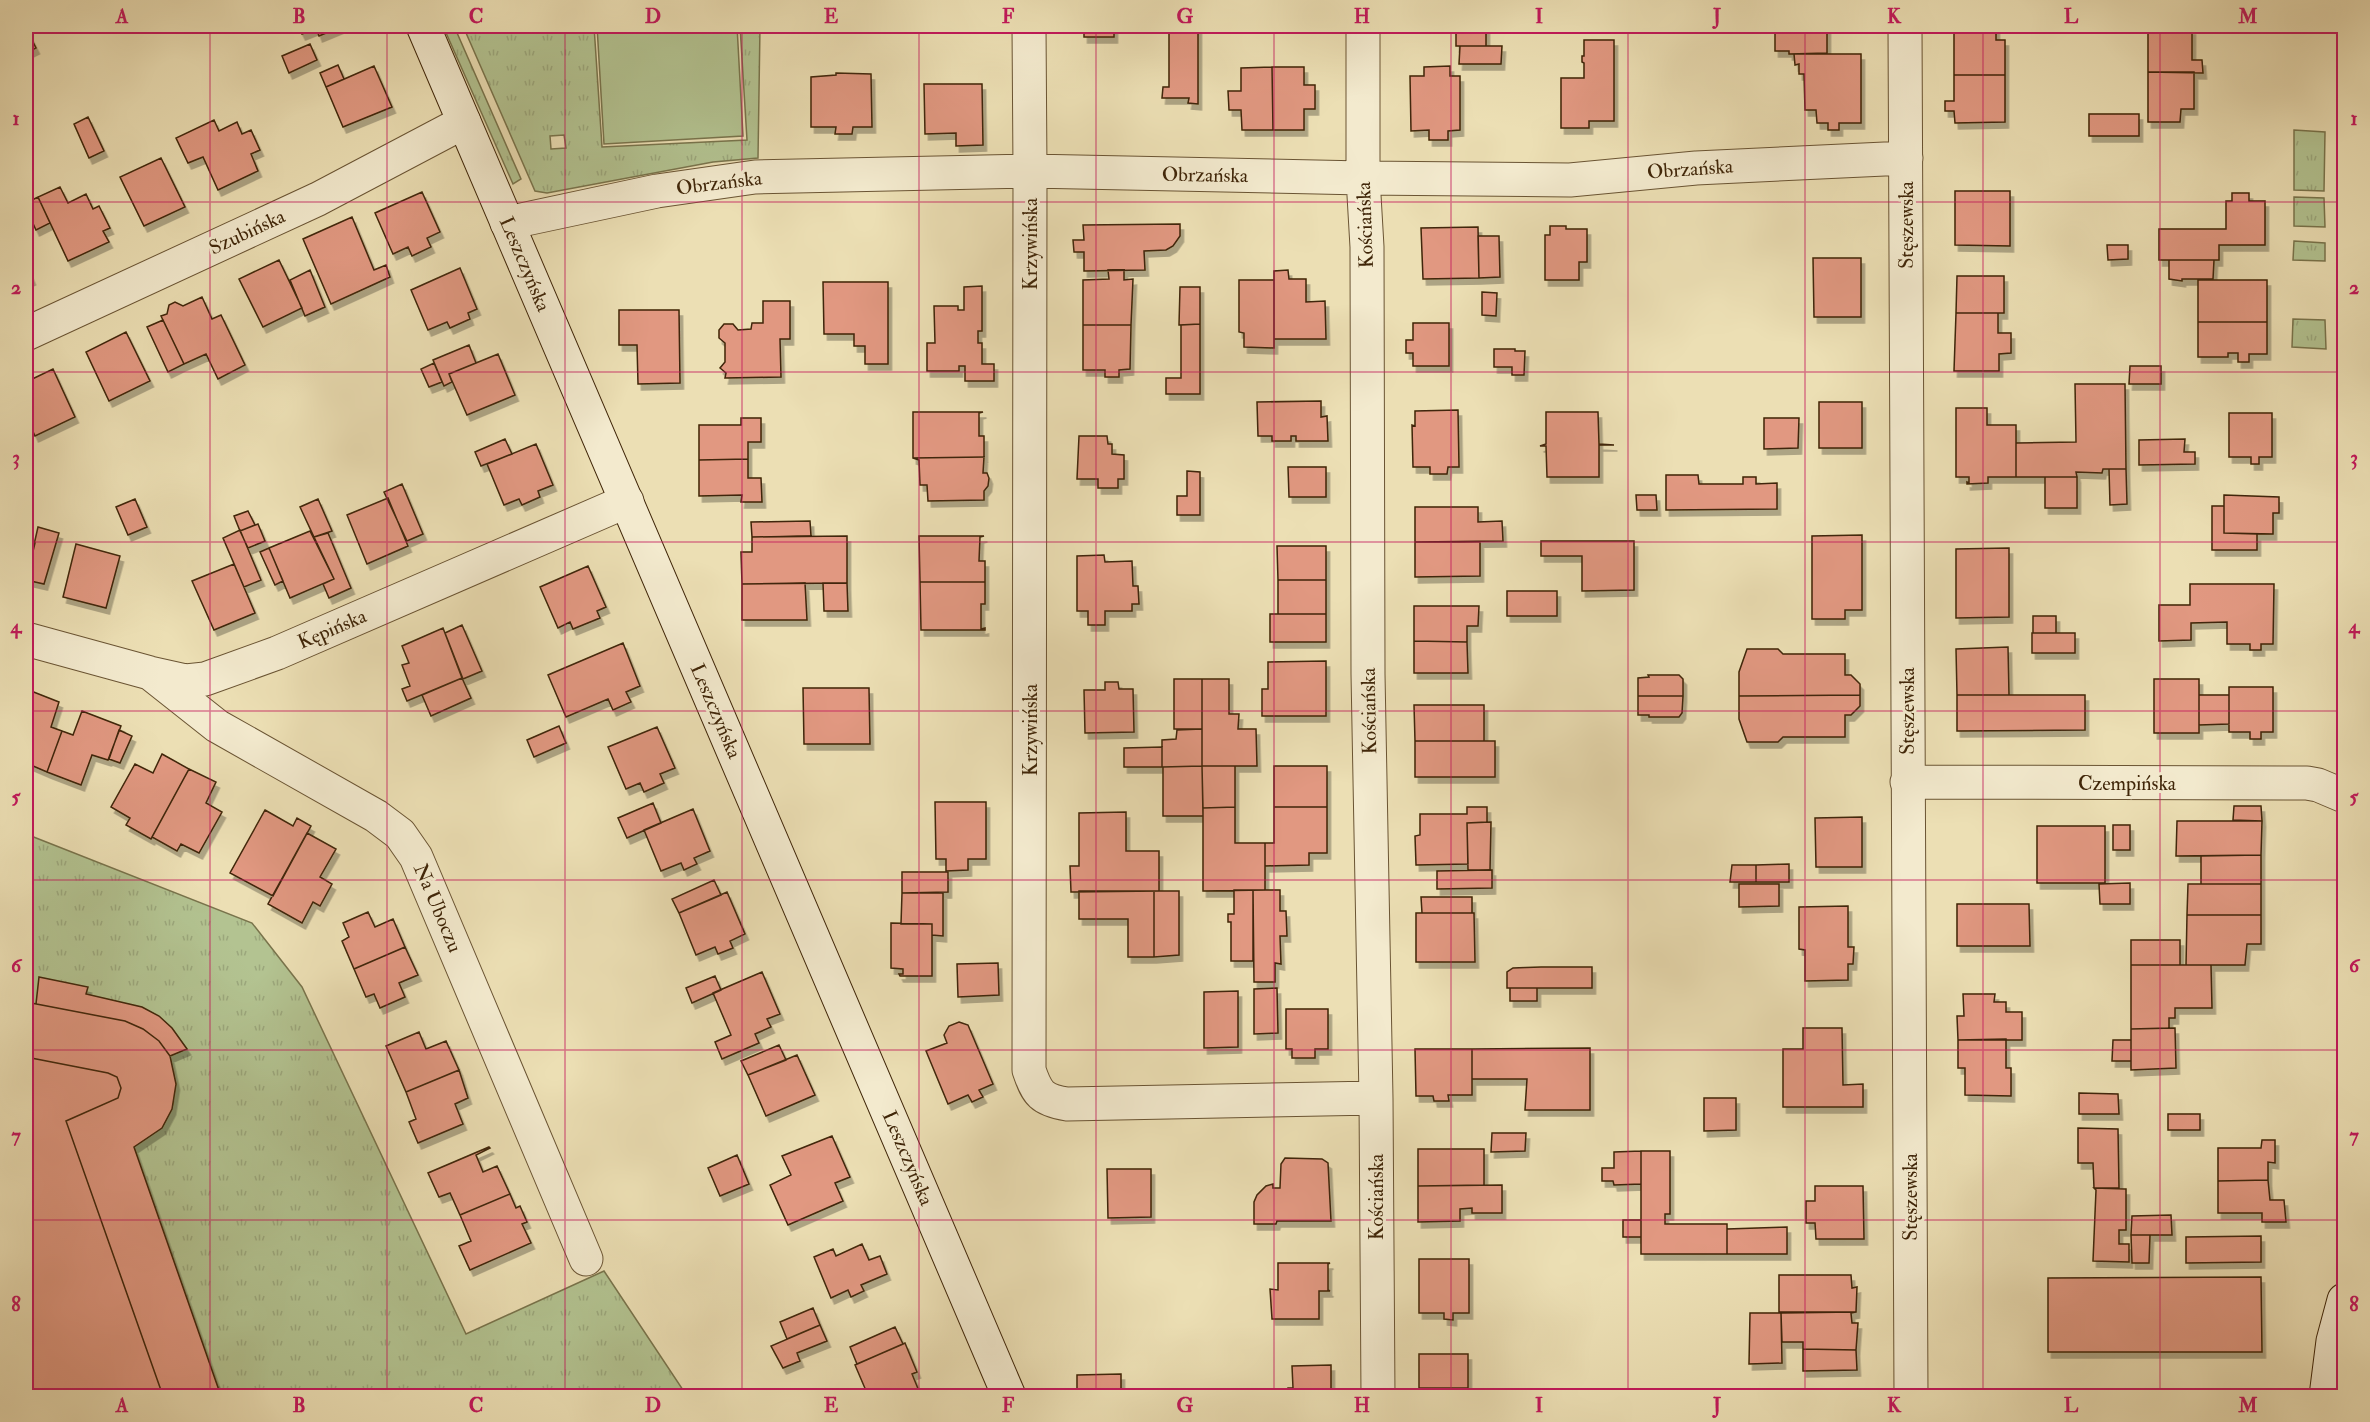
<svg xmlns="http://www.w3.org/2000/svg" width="2370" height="1422" viewBox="0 0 2370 1422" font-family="'IM FELL Double Pica',serif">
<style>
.grass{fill:url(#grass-tufts);stroke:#79744c;stroke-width:1.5;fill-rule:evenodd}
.pitch{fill:#b3c391;stroke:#79744c;stroke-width:1.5}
.building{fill:#e19881;stroke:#3f2508;stroke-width:1.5;filter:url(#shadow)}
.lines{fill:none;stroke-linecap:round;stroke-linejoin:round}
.street-casing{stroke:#6a5433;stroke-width:35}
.secondary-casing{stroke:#3f2508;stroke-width:35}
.street{stroke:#f3eace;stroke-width:33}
.secondary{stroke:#f3eace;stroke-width:33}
.grid{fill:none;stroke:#c2185b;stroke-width:1.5;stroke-opacity:0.55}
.labels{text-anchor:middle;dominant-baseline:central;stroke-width:6;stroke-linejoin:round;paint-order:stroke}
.street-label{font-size:20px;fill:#3f2508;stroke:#f3eace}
.neatline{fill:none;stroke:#c2185b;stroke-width:2}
.grid-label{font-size:20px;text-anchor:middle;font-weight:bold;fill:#c2185b}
</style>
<defs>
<pattern id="grass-tufts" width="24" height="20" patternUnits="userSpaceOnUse" patternTransform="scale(1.5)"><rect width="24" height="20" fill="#b3c391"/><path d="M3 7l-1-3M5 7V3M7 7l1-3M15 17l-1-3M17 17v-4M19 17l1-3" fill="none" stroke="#9ba77c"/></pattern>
<filter id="shadow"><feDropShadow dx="3.5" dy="6" stdDeviation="0" flood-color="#0004"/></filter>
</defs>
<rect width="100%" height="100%" fill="#ecdfb4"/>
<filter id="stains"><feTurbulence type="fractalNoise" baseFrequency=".00333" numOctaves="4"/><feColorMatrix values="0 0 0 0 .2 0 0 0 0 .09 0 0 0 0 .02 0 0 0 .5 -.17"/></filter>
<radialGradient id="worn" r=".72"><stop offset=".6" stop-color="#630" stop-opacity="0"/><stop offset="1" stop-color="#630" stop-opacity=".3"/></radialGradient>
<path class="grass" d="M443 26H454L521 179 513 184Z
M463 26H594L602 147 747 140 740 26H760L758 158 713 162 547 193 535 191ZM564 135 566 148 551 149 550 136Z
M2338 26H2344V54H2338Z
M2294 130 2325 132 2324 191 2294 190Z
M2294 197 2324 198 2325 227 2294 226Z
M2294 241 2325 243V261L2293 260Z
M2339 318H2344V360H2339Z
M2293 319 2325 320 2326 349 2292 347Z
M2344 477V533H2340V478Z
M2340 551H2344V603H2340Z
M26 834 252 923 302 987 466 1334 604 1271 687 1396H26Z"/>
<path class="pitch" d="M597 26H737L743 136 604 144Z"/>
<path class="building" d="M298 26H322L302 34Z
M322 26H343L319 36 316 28Z
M1084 26H1114V37H1084Z
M1169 26H1198V104L1188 103 1189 98H1162L1163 87H1169Z
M1456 26H1486V46H1456Z
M1775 26H1827V53L1789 54V51H1775Z
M1954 27H1996V40H2005V75H1954Z
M26 28 36 48 26 53Z
M2148 29H2192V60H2202L2203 73 2148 72Z
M1584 40H1614V121H1589V128H1561V78H1584V63L1582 62V56H1584Z
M310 44 317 60 289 73 282 56Z
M1460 46H1502L1501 64H1459Z
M1794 54H1861V123H1839V130H1828V123H1817L1816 110H1805L1804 74H1799V64L1795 65Z
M338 65 344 79 326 87 320 73Z
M374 66 392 107 343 127 326 87Z
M1450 66V76H1460V130L1448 131V140H1429V130L1411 131 1410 76H1424V67Z
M1272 67 1273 130H1242L1241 110H1229L1228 91H1241V68Z
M1272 67H1304V85H1315V109H1304V130H1273Z
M2148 72H2194V109H2181L2180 122H2148Z
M836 73 871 74 872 127H853L852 134H835L836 127H811V77L836 75Z
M1954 75H2005V122L1955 123 1954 111H1945V101H1954Z
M924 84H982L983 145 956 146V133L925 134Z
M2089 114H2139V136H2089Z
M88 117 104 151 89 158 74 124Z
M214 120 219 131 237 122 242 134 251 130 260 150 251 154 258 171 218 190 203 157 188 163 176 138Z
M161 158 185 207 144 226 120 177Z
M60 187 68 203 86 194 93 209 99 206 110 228 103 231 109 242 68 261 38 197Z
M1955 191H2010V246L1955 245Z
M422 192 440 232 427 238 431 247 412 256 408 247 393 254 375 213Z
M2232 193H2249V201H2265V245H2219V260H2159V229H2226V201H2232Z
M38 197 50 223 36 230 26 208V203Z
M352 217 374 270 386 265 390 277 331 304 303 239Z
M1180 224V236L1173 246 1166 250 1144 251 1145 270 1084 271V252H1074L1073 240H1084L1083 225Z
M1550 226H1566V229H1587V262H1579V280H1545V235H1550Z
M1478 227 1479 278 1423 279 1421 228Z
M1478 236H1499L1500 277 1479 278Z
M2107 245H2128V259L2108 260Z
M1813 258H1861V317H1814Z
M279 260 302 308 263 327 239 279Z
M2169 260H2214L2213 279H2182V281L2169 279Z
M26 265 32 279 26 282Z
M460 268 477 309 468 313 470 319 450 328 447 322 428 330 411 290Z
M310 270 325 307 305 316 290 280Z
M1108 270H1124V280L1133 279 1131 325H1083V280L1109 279Z
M1288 270 1289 279H1306V302L1325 301 1326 339H1274V271Z
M1957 276H2004V313H1956Z
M1239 280H1274V348L1244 347V333L1239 332Z
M2198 280H2267V322H2198Z
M823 282H888V364H865V346H854V334H824Z
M982 286V331H978V343H982V364H994V381H965V366H959V371H927V343H935L934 306H958V310H964V287Z
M1180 287H1200V324L1179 325Z
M1482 292 1497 293 1496 316 1482 315Z
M202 297 212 319 221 315 245 365 218 379 206 354 184 364 161 316 167 314 169 305 175 302 183 306Z
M763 301H790V339H780L781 377 725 378 726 373 720 368 725 362V343L719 338V330L724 324H733L738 330 751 329 752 323H763Z
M619 310H679L680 383 638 384 637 345H619Z
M1956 313H1998V333H2011V353L1999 354V371H1954Z
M163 320 184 364 168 372 147 327Z
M2198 322H2267V354H2249V362H2238V353H2228V357H2198Z
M1413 323H1449V366H1413V353H1406V340H1413Z
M1200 324V394H1166V378H1181V325Z
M1083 325H1131L1130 369 1119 370V377H1105V370H1083Z
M126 332 150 381 109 401 86 352Z
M469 345 476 363 449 374 452 382 444 386 433 360Z
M1494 349H1515V351H1525L1524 375H1512V367H1494Z
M498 354 515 395 467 415 449 374Z
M434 363 442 382 429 387 421 369Z
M2130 366H2161V384H2129Z
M53 369 75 417 35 436 26 416V382Z
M2075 384H2125L2126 469H2103L2102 473 2076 472 2077 477H2016V443L2076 442Z
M1321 401V417L1327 416 1328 441H1296V436H1291V441H1272V436H1258L1257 402Z
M1819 402H1862V448H1819Z
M1956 408H1987V425H2016V477H1988V483L1967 484V482L1969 483V477H1956Z
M1458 410 1459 467H1448L1447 474H1430V467H1413L1412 425 1415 426V411Z
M913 412H983L979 413V436H984V457L913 458Z
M1546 412H1598L1599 444 1614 445H1599V477H1547L1546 446H1540L1546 444Z
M2229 413H2272V457H2259V464H2251V457H2229Z
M741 418H761V442H748V459L699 460V425H741Z
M1764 418H1799L1798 448 1764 449Z
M1079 436H1107L1108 444H1112V454L1124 455V479H1118V488H1098V479H1077Z
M505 439 512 454 481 466 475 452Z
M2185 439 2184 452H2195V464L2139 465V440Z
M536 444 553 485 538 491 540 497 522 505 519 499 504 505 487 464Z
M984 457 983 473H987L989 478 988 486 984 491V500L928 501 927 485H920L919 460 913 458Z
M748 459V478H761L762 502H741L742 495 699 496V460Z
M1288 467H1326V497H1289Z
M2109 469H2126L2127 504 2110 505Z
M1187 471 1200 472V515H1177V496H1187Z
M1666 475H1698L1699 484H1743V477H1756V484L1777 483V509L1666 510Z
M2045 477H2077V508H2045Z
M402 484 423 534 407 541 384 492Z
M1636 495H1656L1657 510H1637Z
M2224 495 2279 497V513H2273V534L2224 533Z
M388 498 408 546 367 564 347 515Z
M135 499 147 527 128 535 116 507Z
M318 499 332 531 314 537 300 507Z
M2212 506H2224V533L2257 534V550H2212Z
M1415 507H1478V522L1502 521 1503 541 1415 542Z
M248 511 255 525 240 531 234 516Z
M810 521 811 536 752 537 751 522Z
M258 524 265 541 248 548 240 531Z
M38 527 59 533 44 584 26 580Z
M240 530 261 580 244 587 223 538Z
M310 531 334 579 290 598 269 548Z
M328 533 351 588 329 598 323 584 334 579 314 537Z
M1862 535V610H1845V619H1812V536Z
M847 536V583L742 584 741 552H752V537Z
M919 536H984L980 537 979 561H985V582H920Z
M26 541 35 543 26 580Z
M1541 541H1634V590L1582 591V556H1541Z
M1415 542H1480V576L1415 577Z
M76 544 120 556 106 608 63 597Z
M1277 546H1326V580H1278Z
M269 548 283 581 275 585 260 552Z
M2009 548V617L1956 618V549Z
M1104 555 1105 562 1132 561 1133 586H1138L1139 604H1132V611H1105V625H1088V611H1077V556Z
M234 564 255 613 214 630 192 581Z
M588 566 606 607 597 611 600 618 573 629 570 622 558 628 540 587Z
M1278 580H1326V614H1278Z
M920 582H985V604H981V629L985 628V630H921Z
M805 583 807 620H742V584Z
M823 583H847L848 611H824Z
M2190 584H2274L2273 644H2261V650H2250V644H2227V622L2191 623V640L2159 641V605H2190Z
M1507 591H1557V616H1507Z
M1414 606H1479L1478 626H1467V642L1414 641Z
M1270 614H1326V642H1270Z
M2033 616H2056V633H2033Z
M462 625 482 671 463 679 445 633Z
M443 628 462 678 407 701 402 689 410 686 402 665 409 663 402 646Z
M2032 633H2075V653H2032Z
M1414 641 1467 642 1468 673H1414Z
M623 643 640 686 626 692 631 702 613 710 608 699 566 717 548 675Z
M2008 647 2009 695H1957L1956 649Z
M1747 649H1778L1783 654H1845V675H1851L1860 684V695L1739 696V672Z
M1326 661V716H1262V689H1268V662Z
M1648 675H1679L1683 679V696H1638V678L1649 677Z
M462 678 471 698 431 716 422 695Z
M1174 679H1202V729H1174Z
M1202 679H1229V714H1239L1238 729H1256L1257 766H1202Z
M2154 679H2199V733H2154Z
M1105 682H1118L1119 689H1133L1134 732 1085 733 1084 690H1105Z
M2229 687H2273V732H2261V739H2250V732H2229Z
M803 688H869L870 744H804Z
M26 689 59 702 51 727 62 731 47 772 26 763Z
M1860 695V706L1851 715H1845V737H1783L1778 742H1747L1739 719V696Z
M1957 695H2085V730L1957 731Z
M2199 695H2229V724L2199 725Z
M1638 696H1683L1682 713 1679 717H1649V715H1638Z
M1414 705H1484V741H1415Z
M82 711 121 726 108 760 92 755 81 785 47 772 62 731 73 735Z
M559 726 566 743 534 757 527 740Z
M657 727 675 768 660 774 664 783 644 792 640 783 626 789 608 747Z
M1202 729V766L1162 767V740L1176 739 1177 730Z
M119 730 132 736 120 763 109 759Z
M1415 741H1495V777H1415Z
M1162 747V767H1124V748Z
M162 754 189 769 151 839 126 825 130 818 111 807 135 764 153 773Z
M1202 766 1203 816H1163V767Z
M1202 766H1235V807L1203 808Z
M1274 766H1327V807H1274Z
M189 769 216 782 206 803 222 812 199 853 181 844 177 851 152 837Z
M935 802H986V859H968V870L946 871V859H936Z
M653 803 661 823 627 838 618 818Z
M2234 806H2261L2262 821 2233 820Z
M1235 807V843H1265V890L1203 891V808Z
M1274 807H1327V853H1309V865L1265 866V843H1274Z
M1467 807H1487V822L1467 823 1468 864 1416 865 1415 836 1420 835V814H1467Z
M693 809 710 851 694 858 697 864 684 870 681 863 661 871 644 830Z
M265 810 293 826 297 818 311 826 273 896 230 873Z
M1126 812V851H1159V891L1071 892 1070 866H1079V813Z
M1862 817V867H1816L1815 818Z
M2177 821H2262L2261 855 2176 856Z
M1491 822 1490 870H1468L1467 823Z
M2113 825H2130V850H2113Z
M2037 826H2105V883H2037Z
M307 833 336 849 320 877 332 884 320 906 313 902 302 923 268 904Z
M2261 855V884H2201V856Z
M1789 864V882H1756V865Z
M1732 865H1756V882H1730Z
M1492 870V888L1437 889V871Z
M902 872H948V892L902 893Z
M714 880 721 895 679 913 672 899Z
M2130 883V904H2100L2099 884Z
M1739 884H1779V906L1739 907Z
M2188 884H2261V915H2187Z
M1234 890H1253V961H1231V922H1228V914H1234Z
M1253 890H1280V911H1286L1287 936H1280L1281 964 1275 963V982H1254Z
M1079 891H1154V957H1128V919H1079Z
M1154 891H1179V955L1154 957Z
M727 892 745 934 730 941 733 948 718 954 715 947 696 955 679 913Z
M902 893H943V936L932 935V924H901Z
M1421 897H1472V913H1422Z
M1957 904H2029L2030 946H1957Z
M1848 906V947H1854L1853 964H1848V980L1805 981V950L1799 949V907Z
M368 912 375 927 393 919 405 947 354 969 342 941 349 937 343 923Z
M1416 913H1474L1475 962H1416Z
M2187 915H2261V944H2247L2245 965H2186Z
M891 923 932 924V976H900L899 974H903V969L891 968Z
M2131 940H2180V965H2131Z
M405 947 418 975 399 983 405 997 380 1008 374 994 366 997 354 969Z
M998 963 999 995 958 997 957 964Z
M2131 965H2211L2212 1008H2175V1018H2169V1028L2131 1029Z
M1541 967H1592V988H1507V972L1513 968Z
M762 972 780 1014 767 1019 771 1027 755 1034 759 1043 722 1059 715 1042 731 1035 713 993Z
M715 976 721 990 692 1003 686 988Z
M39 977 88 987 86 994 142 1007 159 1016 172 1028 187 1049 170 1056 159 1041 143 1029 125 1021 36 1004Z
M1277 988 1278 1033 1254 1034V989Z
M1510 988H1537V1001H1510Z
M1238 991V1047L1204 1048V992Z
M1963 994H1995L1994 1002H2006V1012H2022V1040H1958L1957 1016H1964Z
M26 1002 125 1021 143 1029 159 1041 170 1056 176 1084 172 1109 162 1128 134 1147 221 1396H163L66 1121 118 1098 121 1088 117 1077 108 1073 26 1057Z
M1286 1009H1328V1049H1315V1058H1292V1049H1286Z
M959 1022 968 1025 993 1084 979 1090 983 1097 972 1102 968 1095 948 1104 926 1051 947 1043 944 1035 949 1026Z
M1803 1028H1842L1843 1085 1863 1084V1107H1783V1049H1803Z
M2175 1028 2176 1068 2131 1070V1029Z
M419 1032 426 1049 446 1041 459 1070 406 1092 386 1046Z
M2006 1039V1068H2011V1096L1965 1095V1068H1958V1040Z
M2113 1040H2131V1061H2112Z
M779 1045 786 1060 748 1075 741 1061Z
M1590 1048V1110H1525L1527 1079H1472V1049Z
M1415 1049H1472V1095H1448L1449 1101H1434L1433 1096H1416Z
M797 1055 815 1095 766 1116 748 1075Z
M26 1057 108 1073 117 1077 121 1088 118 1098 66 1121 163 1396H26Z
M459 1070 468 1098 455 1104 463 1124 418 1143 409 1122 416 1119 406 1092Z
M2079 1093 2118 1094 2119 1114H2079Z
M1704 1098H1736V1130L1704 1131Z
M2168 1114H2200V1130H2168Z
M2078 1128 2118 1129 2119 1188H2094L2093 1163H2078Z
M1492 1133H1526L1525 1151 1491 1152Z
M832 1136 850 1177 835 1183 843 1201 788 1225 770 1185 791 1175 782 1156Z
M2262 1140H2275V1163L2268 1162V1180L2218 1181V1148H2261Z
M489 1147 490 1148 476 1155 483 1172 497 1166 510 1194 460 1215 450 1193 439 1197 428 1173Z
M1418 1149H1484V1185L1418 1186Z
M1641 1151H1670V1214H1665V1224H1727V1254H1641Z
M1641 1151V1184L1614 1185 1613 1181H1602V1168H1614V1152Z
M737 1155 749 1184 720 1196 708 1168Z
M1285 1158 1322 1159 1328 1163 1331 1221H1277L1276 1224H1254V1202L1257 1195 1266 1186 1273 1184V1188H1280L1281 1164Z
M1107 1169H1151V1217L1108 1218Z
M2268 1180 2270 1200H2284L2286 1222H2262V1213H2218V1181Z
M1502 1185V1213H1472V1208L1460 1209V1221L1418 1222V1186Z
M1815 1186H1863L1864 1239H1816L1815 1223H1806V1201H1815Z
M2094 1188 2126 1189V1230H2119V1244H2129V1262L2093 1261 2096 1190Z
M510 1194 516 1208 520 1206 527 1222 522 1224 531 1243 470 1270 459 1246 471 1241 460 1215Z
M2171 1215 2172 1235H2131L2132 1216Z
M1623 1220H1641V1237H1623Z
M1787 1227V1254H1727V1229Z
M2131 1235H2150L2149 1263H2132Z
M2261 1236V1262L2186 1263V1237Z
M862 1244 869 1260 880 1256 887 1274 861 1285 864 1291 851 1297 848 1290 831 1298 814 1257 833 1249 836 1256Z
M1419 1259H1469V1313H1453V1320L1444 1319V1313H1419Z
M1278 1263H1330L1328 1264V1290L1330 1291H1319V1319H1272L1270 1289 1278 1290Z
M1779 1275H1851L1852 1288 1857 1287 1856 1312H1779Z
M2261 1277 2262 1352H2048V1278Z
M813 1308 820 1325 787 1339 780 1322Z
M1856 1312 1851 1313 1852 1323H1858L1856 1350 1803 1349V1342H1782L1781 1313Z
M1750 1313H1781L1782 1363 1749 1364Z
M820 1325 827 1341 797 1353 800 1361 783 1368 771 1346Z
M895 1327 903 1344 857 1364 850 1347Z
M905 1343 917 1372 912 1374 921 1396H858L867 1393 855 1365Z
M1803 1349 1856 1350 1857 1370 1803 1371Z
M1419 1354H1468V1388H1419Z
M1331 1365V1389L1324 1390V1396H1288V1388H1293L1292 1366Z
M1121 1374V1396H1077V1375Z
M1419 1388H1468V1396H1419Z
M940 1391 942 1396H926Z"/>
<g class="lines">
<defs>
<path id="street" d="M1029 26 1030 171 1029 1070C1037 1094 1042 1100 1067 1104L1376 1098
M1363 26V178L1367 247 1368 674 1376 1098 1378 1396
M1905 26 1911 1396
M507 223 657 191 755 177 1030 171 1363 178 1570 180 1696 168 1906 158
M26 334 318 199 464 122
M26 639 150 673 186 681 205 679 277 653 627 501
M150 673 217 726 376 816 400 834 416 857 586 1259
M1907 782 2307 783 2318 785 2344 796"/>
<path id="secondary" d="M423 26 1009 1396
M2326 1396 2333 1341 2344 1300"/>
</defs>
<use href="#street" class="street-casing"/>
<use href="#secondary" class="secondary-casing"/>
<use href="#street" class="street"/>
<use href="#secondary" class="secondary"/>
</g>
<path class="grid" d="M210 26V1396M387 26V1396M565 26V1396M742 26V1396M919 26V1396M1096 26V1396M1274 26V1396M1451 26V1396M1628 26V1396M1805 26V1396M1983 26V1396M2160 26V1396M26 202H2344M26 372H2344M26 542H2344M26 711H2344M26 880H2344M26 1050H2344M26 1220H2344"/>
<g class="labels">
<g class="street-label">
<text transform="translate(1690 169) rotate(-4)">Obrzańska</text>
<text transform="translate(1205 175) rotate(1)">Obrzańska</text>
<text transform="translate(719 183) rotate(-7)">Obrzańska</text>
<text transform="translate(1365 225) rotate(-92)">Kościańska</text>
<text transform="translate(1906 225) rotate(-90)">Stęszewska</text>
<text transform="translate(247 232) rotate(-25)">Szubińska</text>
<text transform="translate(1030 244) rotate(-90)">Krzywińska</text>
<text transform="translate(525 264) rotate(67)">Leszczyńska</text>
<text transform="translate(332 629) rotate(-23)">Kępińska</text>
<text transform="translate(716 711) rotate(67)">Leszczyńska</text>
<text transform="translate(1369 711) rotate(-91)">Kościańska</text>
<text transform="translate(1907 711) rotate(-90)">Stęszewska</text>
<text transform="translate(1030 730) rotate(-90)">Krzywińska</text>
<text x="2127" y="783">Czempińska</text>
<text transform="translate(438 908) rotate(67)">Na Uboczu</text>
<text transform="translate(908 1158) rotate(67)">Leszczyńska</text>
<text transform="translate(1376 1197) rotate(-90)">Kościańska</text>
<text transform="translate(1910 1197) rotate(-90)">Stęszewska</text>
</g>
</g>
<rect width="2370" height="1422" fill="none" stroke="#ecdfb4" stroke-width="66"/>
<rect x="33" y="33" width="2304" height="1356" class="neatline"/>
<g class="grid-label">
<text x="122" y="23">A</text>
<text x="299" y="23">B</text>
<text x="476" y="23">C</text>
<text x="653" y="23">D</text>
<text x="831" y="23">E</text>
<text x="1008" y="23">F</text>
<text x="1185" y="23">G</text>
<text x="1362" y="23">H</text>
<text x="1539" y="23">I</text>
<text x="1717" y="23">J</text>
<text x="1894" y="23">K</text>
<text x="2071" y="23">L</text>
<text x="2248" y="23">M</text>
<text x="16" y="125">1</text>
<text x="2354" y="125">1</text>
<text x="16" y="294">2</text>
<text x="2354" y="294">2</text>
<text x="16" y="464">3</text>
<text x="2354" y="464">3</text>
<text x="16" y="633">4</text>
<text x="2354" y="633">4</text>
<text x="16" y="803">5</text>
<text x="2354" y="803">5</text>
<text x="16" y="972">6</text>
<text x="2354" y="972">6</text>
<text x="16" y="1142">7</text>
<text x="2354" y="1142">7</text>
<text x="16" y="1311">8</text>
<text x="2354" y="1311">8</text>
<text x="122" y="1412">A</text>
<text x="299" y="1412">B</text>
<text x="476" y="1412">C</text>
<text x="653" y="1412">D</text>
<text x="831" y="1412">E</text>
<text x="1008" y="1412">F</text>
<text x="1185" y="1412">G</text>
<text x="1362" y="1412">H</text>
<text x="1539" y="1412">I</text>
<text x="1717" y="1412">J</text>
<text x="1894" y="1412">K</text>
<text x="2071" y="1412">L</text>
<text x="2248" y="1412">M</text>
</g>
<rect width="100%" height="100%" filter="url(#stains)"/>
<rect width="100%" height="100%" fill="url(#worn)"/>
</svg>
